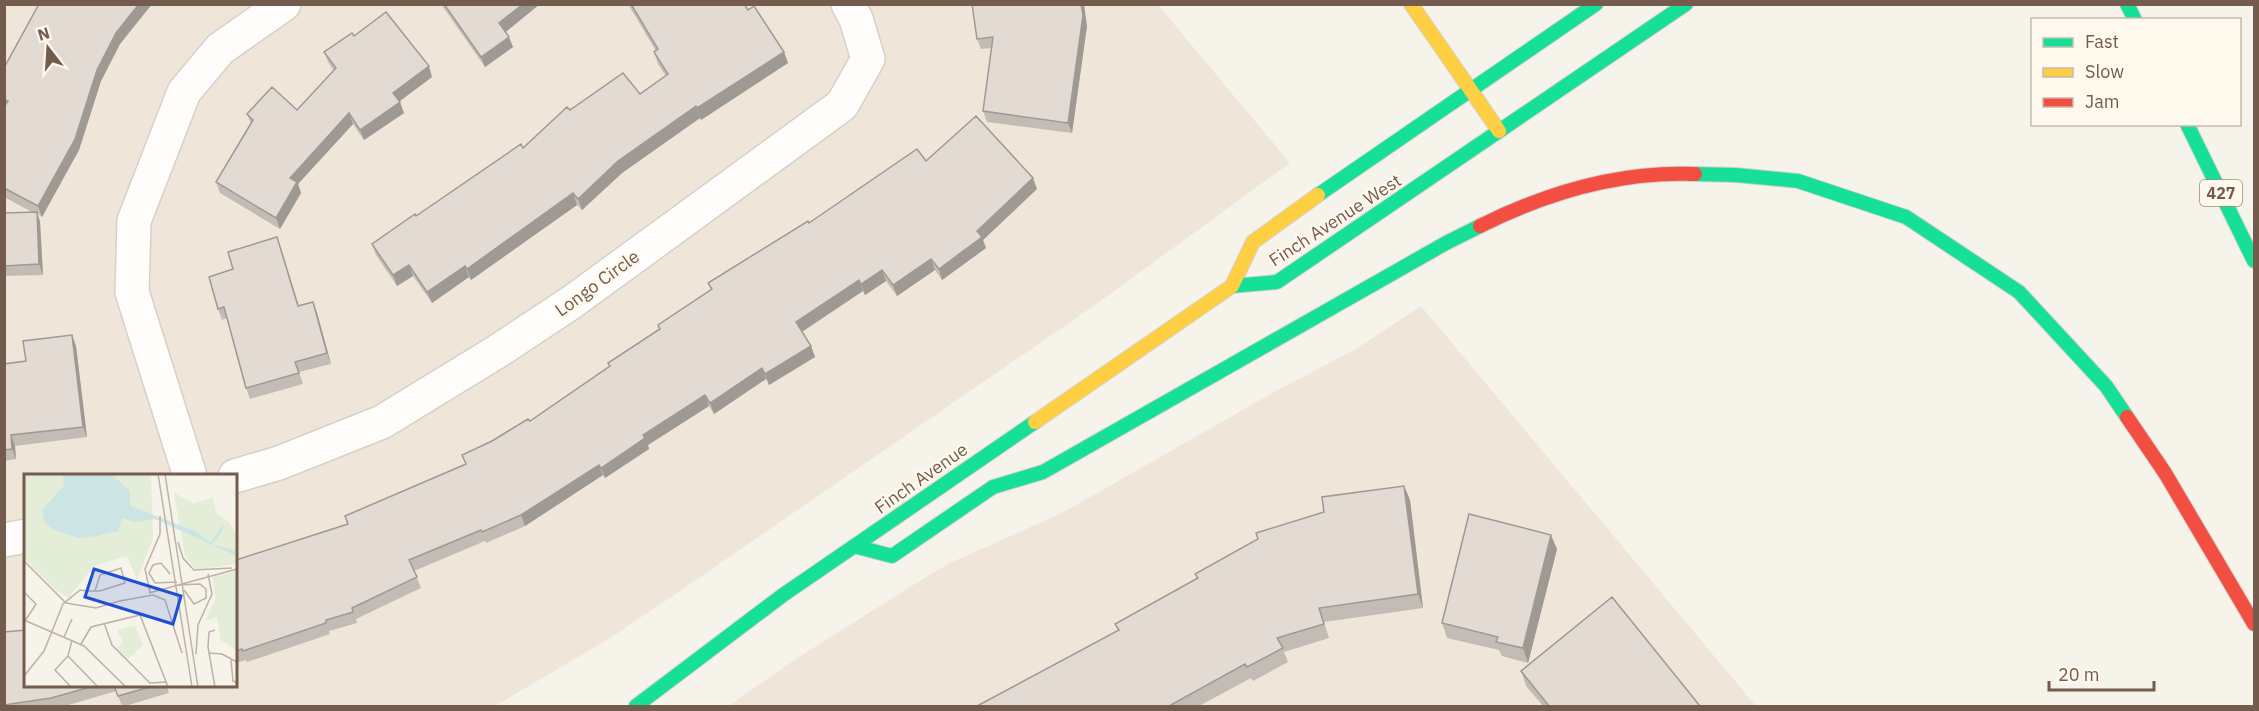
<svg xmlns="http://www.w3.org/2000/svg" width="2259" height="711" viewBox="0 0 2259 711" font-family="'IBM Plex Sans',sans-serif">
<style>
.residential{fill:#efe6d9;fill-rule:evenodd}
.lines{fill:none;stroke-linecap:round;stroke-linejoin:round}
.street-casing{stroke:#d5d0c9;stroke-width:36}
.fast-casing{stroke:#d6d0c9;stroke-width:16}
.slow-casing{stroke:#d6d0c9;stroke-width:16}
.jam-casing{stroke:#d6d0c9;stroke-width:16}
.street{stroke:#fefdfc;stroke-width:33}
.fast{stroke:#16e098;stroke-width:14}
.slow{stroke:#ffcf43;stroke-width:14}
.jam{stroke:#f24e42;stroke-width:14}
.wall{fill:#c3bcb5}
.shaded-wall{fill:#9f9994}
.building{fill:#e3dbd3;stroke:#9f9994;stroke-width:1.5}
.labels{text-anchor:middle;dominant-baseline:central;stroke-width:4.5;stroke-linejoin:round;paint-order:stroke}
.shield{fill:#fef8ed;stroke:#9d8a7d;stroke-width:1.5}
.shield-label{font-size:16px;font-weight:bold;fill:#735b4d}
.street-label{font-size:18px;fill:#735b4d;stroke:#fef8ed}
.inset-river{fill:none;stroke:#cde4e5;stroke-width:3}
.inset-road{fill:none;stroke:#beb1a7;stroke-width:1.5}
.view{fill:#1d4ed8;fill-opacity:0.15;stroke:#1d4ed8;stroke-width:3}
.inset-edge{fill:none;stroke:#735b4d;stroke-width:3}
</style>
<rect width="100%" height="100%" fill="#f6f3eb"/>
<path class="residential" d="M4 5H1158L1290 163 1095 305 680 591 607 640 495 706H5ZM26 476H236V686H26Z
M1421 306 1756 706H728L802 655 926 577 950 563 1062 513 1276 391 1356 349Z"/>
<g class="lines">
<defs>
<path id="street" d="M190 476 132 292 134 221 184 92 220 49 284 4
M235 476 279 463 382 422 498 351 572 302 842 105 868 59 856 19 848 4
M4 540 26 536"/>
<path id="fast" d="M2127 4 2135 20
M2187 124 2254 261
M1695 174 1736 175 1798 181 1906 217 2019 292 2106 386 2127 417
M1318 195 1596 4
M1232 286 1277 282 1686 4
M854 546 892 556 993 487 1043 472 1446 243 1480 226
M636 706 783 595 1035 422"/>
<path id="slow" d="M1411 4 1499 131
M1035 422 1232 286 1253 242 1318 195"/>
<path id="jam" d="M1480 226C1548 192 1619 171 1695 174
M2127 417 2165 473 2254 624"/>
</defs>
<use href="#street" class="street-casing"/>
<use href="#fast" class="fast-casing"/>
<use href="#slow" class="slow-casing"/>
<use href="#jam" class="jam-casing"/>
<use href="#street" class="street"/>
<use href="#fast" class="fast"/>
<use href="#slow" class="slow"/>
<use href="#jam" class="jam"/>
</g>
<path class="wall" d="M39 4H152L120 44 101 81 79 150 42 217 38 214 40 222 43 275 4 276V213L32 212 4 197V68Z
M441 4H540L506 32 513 47 485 67Z
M628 4H744L748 10 784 52 788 63 701 120 700 118 622 173 582 210 577 205 471 280 469 277 432 303 413 276 397 286 376 255 372 244 523 148 570 110 640 94 666 76 658 64 654 52 656 51Z
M1087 26 1072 133 987 122 983 111 992 48 981 49 977 39Z
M354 36 432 77 399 102 404 113 364 140 353 124 298 184 301 193 280 229 220 193 216 182 251 124 247 114 297 110 334 71 328 62 324 52Z
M926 161 1037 189 983 240 986 248 942 280 935 270 897 296 886 281 865 295 863 291 802 332 811 346 815 357 769 385 766 379 714 414 709 406 648 445 649 449 605 478 603 475 525 526 486 543 485 541 414 571 421 588 356 619 357 623 329 631 330 634 247 662 246 660 236 663V560L347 524 345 516 466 464 462 455 492 441 530 421 609 366 608 363 659 329 658 325 711 290 708 283 809 223Z
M281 248 299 306 317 313 331 364 299 372 303 384 250 399 246 388 227 318 222 320 218 309 233 269Z
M76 346 87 437 15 446 16 459 4 461V364L26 361Z
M1404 486 1410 500 1423 608 1324 622 1329 638 1284 652 1288 662 1253 681 1251 678 1199 706H977L1118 631 1115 624 1197 578 1195 574 1324 512Z
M1557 549 1528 663 1502 656 1499 650 1447 638 1442 623Z
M4 632 26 686H167L169 693 125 706H122L116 691 65 706H4Z
M1521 671 1700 706H1543L1526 686Z"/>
<path class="shaded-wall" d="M139 4H152L120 44 101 81 79 150 42 217 38 206 97 70 116 33Z
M523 4H540L503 34 499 23Z
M1081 4H1084L1087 26 1072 133 1068 123Z
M509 37 513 47 485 67 481 57Z
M784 52 788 63 701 120 697 108Z
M429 66 432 77 397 103 393 93Z
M400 102 404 113 364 140 360 130Z
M696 106 700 118 622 173 582 210 578 199 618 161Z
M349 113 353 124 298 184 301 193 280 229 276 218 290 178Z
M1033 178 1037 189 983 240 986 248 942 280 939 269 977 231Z
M573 193 577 205 471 280 467 269Z
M37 212 40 222 43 275 39 264Z
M931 259 935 270 897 296 893 285Z
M409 265 413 276 397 286 393 275Z
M465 266 469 277 432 303 427 292Z
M882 270 886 281 865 295 861 284Z
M859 280 863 291 800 333 796 322Z
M313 302 317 313 331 364 327 353Z
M72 335 76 346 87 437 83 427Z
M811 346 815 357 769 385 765 374Z
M762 368 766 379 714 414 710 403Z
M705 395 709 406 648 445 649 449 605 478 601 468 643 435Z
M11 435 15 446 16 459 12 449Z
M599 465 603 475 525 526 521 515Z
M1404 486 1410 500 1423 608 1418 594Z
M1551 535 1557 549 1528 663 1523 648Z"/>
<path class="building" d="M39 4H139L116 33 97 70 75 139 38 206 4 188V107L8 101 4 100V68Z
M444 4H523L499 23 509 37 481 57Z
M631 4H744L748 10 754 6 784 52 697 108 696 106 618 161 578 199 573 193 467 269 465 266 427 292 409 265 393 275 372 244 415 214 416 216 521 144 523 148 567 107 570 110 623 73 640 94 668 74 654 52 658 49Z
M972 4H1081L1083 15 1068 123 983 111 993 37 977 39Z
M386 12 429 66 393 93 400 102 360 130 349 113 290 178 297 182 276 218 216 182 253 120 247 114 272 87 297 110 336 68 324 52 352 33 354 36Z
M976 116 1033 178 977 231 982 237 939 269 931 259 893 285 882 270 861 284 859 280 796 322 811 346 765 374 762 368 710 403 705 395 643 435 645 438 601 468 599 465 521 515 482 532 481 530 409 560 417 577 352 608 353 612 326 620V623L243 651 242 649 236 651V560L348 524 345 516 466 464 462 455 492 441 528 419 530 421 610 366 608 363 660 329 658 325 712 289 708 283 808 221 809 223 917 149 926 161Z
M37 212 39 264 4 266V213Z
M277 237 298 306 313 302 327 353 295 362 299 373 246 388 224 307 218 309 209 277 233 269 228 252Z
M72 335 83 427 11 435 12 449 4 450V364L26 361 23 341Z
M1404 486 1418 594 1319 608 1324 624 1277 638 1283 648 1247 667 1245 664 1169 706H977L1119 630 1115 624 1198 578 1195 574 1258 539 1256 533 1324 512 1322 497Z
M1469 514 1551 535 1523 648 1496 642 1498 637 1442 623Z
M1612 597 1700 706H1549L1521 671Z
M26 630V686H94L51 698 4 705V632Z
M114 686H153L118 696Z"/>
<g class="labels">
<rect class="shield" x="2200" y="180" width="42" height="26" rx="4.5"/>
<g class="shield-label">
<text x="2221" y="193">427</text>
</g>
<g class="street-label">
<text transform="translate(1335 220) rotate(-33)">Finch Avenue West</text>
<text transform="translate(597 283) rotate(-36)">Longo Circle</text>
<text transform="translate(921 478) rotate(-35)">Finch Avenue</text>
</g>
</g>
<g transform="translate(24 474)">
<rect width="213" height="213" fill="#f6f3eb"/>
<path d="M0 0H127L129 64 113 106 103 82 70 92 44 124 32 116 0 84ZM150 19 169 29 189 24 192 39 206 49 213 62V90L172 95 161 82ZM213 97V177L197 166 193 143 181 147 192 124 188 103ZM119 150 111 153 119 171 104 185 93 175 99 168 93 156Z" fill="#e3edd7"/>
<path d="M39 0H87L106 17V32L171 57 190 71 210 76 213 82 131 45 110 48 98 44 94 57 68 63 54 64 29 55 20 47 18 36 40 12Z" fill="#cde4e5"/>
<path class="inset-river" d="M187 70 199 53"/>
<path class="inset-road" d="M134 0 168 213M141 0 174 213M154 68 159 84 170 96 208 94M0 87 42 129 72 134 99 126M146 100 137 89 129 91 125 99 131 109 153 108M153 111 176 110 182 115V124L170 130 160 116M0 118 12 130 1 147M126 118 121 95 136 60V42M125 119 213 95M96 127 129 121 141 126 158 179M0 146 60 172 102 213M80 149 88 171 126 209 143 208M191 156 185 158 184 173 191 213M40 163 48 145M57 170 67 153 116 141 144 213M185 179 198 180 213 188M172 180 174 151 188 120 184 100M44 182 74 213M207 186 209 207 213 209M0 202 20 177 39 130 56 116 64 117H75L79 116 101 109 97 94 76 101 71 117M47 213 31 196 44 182 48 166"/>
<path class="view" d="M70 95 157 122 149 150 61 123Z"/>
<rect width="213" height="213" class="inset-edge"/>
</g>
<rect width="2259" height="711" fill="none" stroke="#735b4d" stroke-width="12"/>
<rect x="2031" y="18" width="210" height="108" fill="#fef8ed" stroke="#c6b9ad" stroke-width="1.5"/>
<rect x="2043" y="38" width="30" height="9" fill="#16e098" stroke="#c6b9ad" stroke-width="1.5"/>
<text x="2085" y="48" font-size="18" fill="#735b4d">Fast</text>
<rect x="2043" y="68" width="30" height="9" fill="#ffcf43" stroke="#c6b9ad" stroke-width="1.5"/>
<text x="2085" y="78" font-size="18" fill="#735b4d">Slow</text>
<rect x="2043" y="98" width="30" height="9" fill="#f24e42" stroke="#c6b9ad" stroke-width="1.5"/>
<text x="2085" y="108" font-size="18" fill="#735b4d">Jam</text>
<g transform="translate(48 48) rotate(343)" stroke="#fef8ed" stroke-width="4.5" paint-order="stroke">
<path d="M0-4.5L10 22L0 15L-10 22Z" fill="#735b4d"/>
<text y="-9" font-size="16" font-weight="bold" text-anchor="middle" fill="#735b4d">N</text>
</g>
<path d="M2049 681v9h105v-9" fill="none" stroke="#735b4d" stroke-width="3"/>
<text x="2058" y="681" font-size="18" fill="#735b4d" stroke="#fef8ed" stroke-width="4.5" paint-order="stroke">20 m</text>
</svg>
